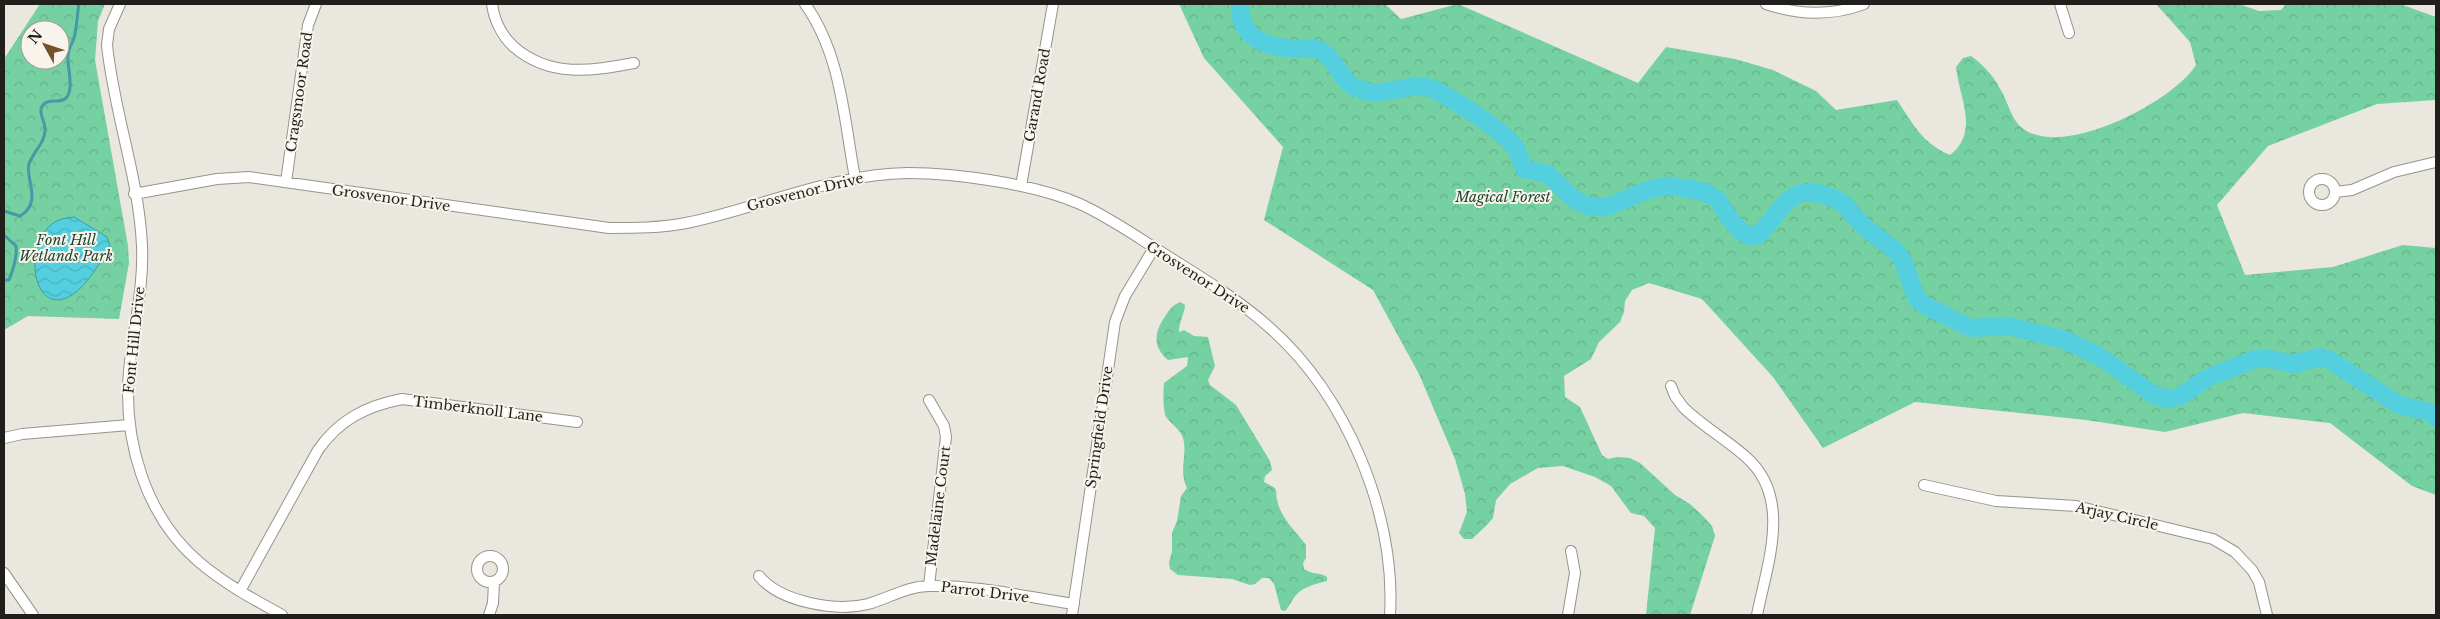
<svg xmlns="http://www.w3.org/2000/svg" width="2440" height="619" viewBox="0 0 2440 619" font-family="'Libre Baskerville',serif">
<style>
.forest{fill:url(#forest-crowns);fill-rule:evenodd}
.water{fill:url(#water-waves);stroke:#459aa4}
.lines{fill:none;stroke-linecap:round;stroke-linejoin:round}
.stream{stroke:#459aa4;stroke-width:3}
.river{stroke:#54cfdf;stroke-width:18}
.street-casing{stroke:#97938b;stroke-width:12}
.street{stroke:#fff;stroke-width:10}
.labels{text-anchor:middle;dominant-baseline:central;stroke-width:4;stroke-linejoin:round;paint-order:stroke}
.street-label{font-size:14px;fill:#211f1c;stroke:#f8f4eb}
.park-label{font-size:14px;font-style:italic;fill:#1d4431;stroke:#f8f4eb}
</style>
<defs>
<pattern id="forest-crowns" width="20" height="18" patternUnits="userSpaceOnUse" patternTransform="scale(1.25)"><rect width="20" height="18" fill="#75d0a2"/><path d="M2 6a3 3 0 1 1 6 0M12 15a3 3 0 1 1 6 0" fill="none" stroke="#65b28b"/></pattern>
<pattern id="water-waves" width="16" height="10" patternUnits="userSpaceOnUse" patternTransform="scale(1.25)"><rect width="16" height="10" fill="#54cfdf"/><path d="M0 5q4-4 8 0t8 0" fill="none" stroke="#49b1bf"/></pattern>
</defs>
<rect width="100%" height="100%" fill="#eae7de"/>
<path class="forest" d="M40 4H105L98 21 95 60 128 246 129 263 119 319 28 316 4 330V59ZM30 30H60V60H30Z
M1179 4H1385L1401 19 1458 4 1638 83 1666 47 1735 59 1773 70 1816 91 1836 110 1897 100C1913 124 1922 143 1950 155 1980 132 1959 97 1956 67L1963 58 1971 56C1985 66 1995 78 2003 94 2008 104 2012 119 2021 127 2060 161 2173 102 2196 65L2190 42 2156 4H2239L2259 11 2281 10 2286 4H2400L2436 17V100L2377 104 2268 146 2217 205 2245 275 2333 267 2403 245 2436 248V495L2412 486 2330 423 2243 413 2165 432 2086 420 1915 402 1823 448 1773 377 1702 299 1649 283 1632 290 1625 301 1624 312 1620 322 1599 342 1591 359 1564 376 1565 397 1580 407 1602 455 1608 459 1617 457 1630 458 1640 463 1675 495 1690 504 1701 514 1712 526 1715 536 1690 615H1646L1655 528 1644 516 1631 513 1611 486 1595 477 1563 466 1538 468 1510 484 1496 500 1493 518 1487 525 1472 539H1464L1459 533 1467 512 1465 494 1455 459 1419 374 1373 290 1264 220 1283 147 1204 58Z
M1180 302 1185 305C1185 313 1179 321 1179 332L1184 330 1194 336 1208 337 1215 366 1208 380 1210 385 1236 405 1270 461 1272 470 1265 476 1264 482 1275 488C1277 492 1276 495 1277 500 1280 517 1296 532 1306 545V558L1303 563 1304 569C1312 575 1320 572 1327 577V581C1316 584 1305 586 1297 594 1292 599 1290 606 1285 611L1281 610 1274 584 1269 578H1262L1255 584 1250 585 1232 579 1178 575 1170 569 1169 562 1172 552V533L1177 521 1181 496 1187 488C1178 469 1188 456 1183 438 1181 430 1171 424 1166 417 1163 411 1163 391 1164 383L1187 366 1188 357 1168 360C1152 346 1154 332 1166 315 1170 309 1173 305 1180 302Z"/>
<path class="water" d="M74 217 107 237 110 246C102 261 86 286 72 295 31 321 20 236 59 220 63 218 69 218 74 217Z"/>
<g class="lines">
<path class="stream" d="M4 211 20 216C43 203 25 179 29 164 33 152 45 143 45 130 46 122 37 113 43 105 49 97 61 105 67 97 74 86 67 68 68 55 68 49 72 44 74 38 77 26 77 15 79 4
M4 235 16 246C17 256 13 270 9 280H4"/>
<path class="river" d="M1240 4C1239 39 1266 47 1297 49 1306 50 1314 46 1323 52 1343 66 1338 87 1370 92 1392 95 1417 79 1437 91 1454 100 1509 134 1516 149 1520 156 1520 162 1525 169L1548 174 1576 201 1589 206 1607 207 1645 191 1666 186 1692 189 1707 193 1718 200 1730 219 1742 232 1751 236 1759 235 1786 202 1800 193H1818L1836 199 1844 204 1863 226 1896 251 1904 263 1914 292 1919 301 1928 307 1971 328 2009 326 2065 340 2099 356 2154 395 2168 399 2179 397 2207 378 2255 359H2271L2293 364 2320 357 2330 360 2399 405 2430 412 2436 418"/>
<defs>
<path id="street" d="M120 4 109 29 107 45C114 113 139 178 142 246 144 287 133 330 129 371 123 440 145 516 199 562 225 584 253 599 282 615
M492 4C494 20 502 36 514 47 550 78 591 71 634 63
M805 4C841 54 844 119 855 178
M1766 4C1798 15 1832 16 1864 4
M2060 4 2069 33
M2309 192a13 13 0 1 1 26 0a13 13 0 1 1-26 0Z
M286 182 308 25 316 4
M1021 186 1053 4
M2335 192 2352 190 2394 172 2436 162
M134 194 217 179 249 177 609 228C635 228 661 228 686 223 760 208 831 174 908 173 956 173 1035 184 1080 204 1111 218 1140 239 1169 257 1204 279 1239 300 1270 328 1346 395 1396 514 1390 615
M1671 386 1675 396 1683 407C1702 426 1726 439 1746 457 1793 498 1767 564 1757 615
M4 438 22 434 129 425
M1924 485 1996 501 2076 506 2213 539 2235 552 2252 570 2259 582 2267 615
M477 569a13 13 0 1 1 26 0a13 13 0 1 1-26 0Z
M4 573 33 615
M759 576C780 602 836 612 868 604 889 598 908 586 930 586 977 585 1027 597 1074 604
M929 586 946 437 944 426 929 400
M240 591 318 450C339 420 366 406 402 399L577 422
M489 615 493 603 494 582
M1072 615 1115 322 1125 296 1154 248
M1568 615 1575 573 1571 551"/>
</defs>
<use href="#street" class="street-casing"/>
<use href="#street" class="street"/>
</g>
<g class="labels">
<g class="street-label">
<text transform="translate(299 92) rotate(-82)">Cragsmoor Road</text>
<text transform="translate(1037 95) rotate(-80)">Garand Road</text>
<text transform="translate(805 192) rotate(-14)">Grosvenor Drive</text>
<text transform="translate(391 198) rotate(8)">Grosvenor Drive</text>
<text transform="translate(1198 277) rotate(33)">Grosvenor Drive</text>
<text transform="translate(134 340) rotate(-84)">Font Hill Drive</text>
<text transform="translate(478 409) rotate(7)">Timberknoll Lane</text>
<text transform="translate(1099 427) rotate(-82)">Springfield Drive</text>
<text transform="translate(938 506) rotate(-83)">Madelaine Court</text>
<text transform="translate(2117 516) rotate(13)">Arjay Circle</text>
<text transform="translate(985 592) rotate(7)">Parrot Drive</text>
</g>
<g class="park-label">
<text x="1503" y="197">Magical Forest</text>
<text x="66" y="240">Font Hill<tspan x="66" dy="16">Wetlands Park</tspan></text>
</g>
</g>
<rect width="2440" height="619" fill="none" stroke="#211f1c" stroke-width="10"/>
<g transform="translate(45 45) rotate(310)"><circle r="24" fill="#f8f4eb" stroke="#a29f98"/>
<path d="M0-4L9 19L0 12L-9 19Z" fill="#75502b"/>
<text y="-8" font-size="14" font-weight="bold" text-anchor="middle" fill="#211f1c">N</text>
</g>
</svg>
